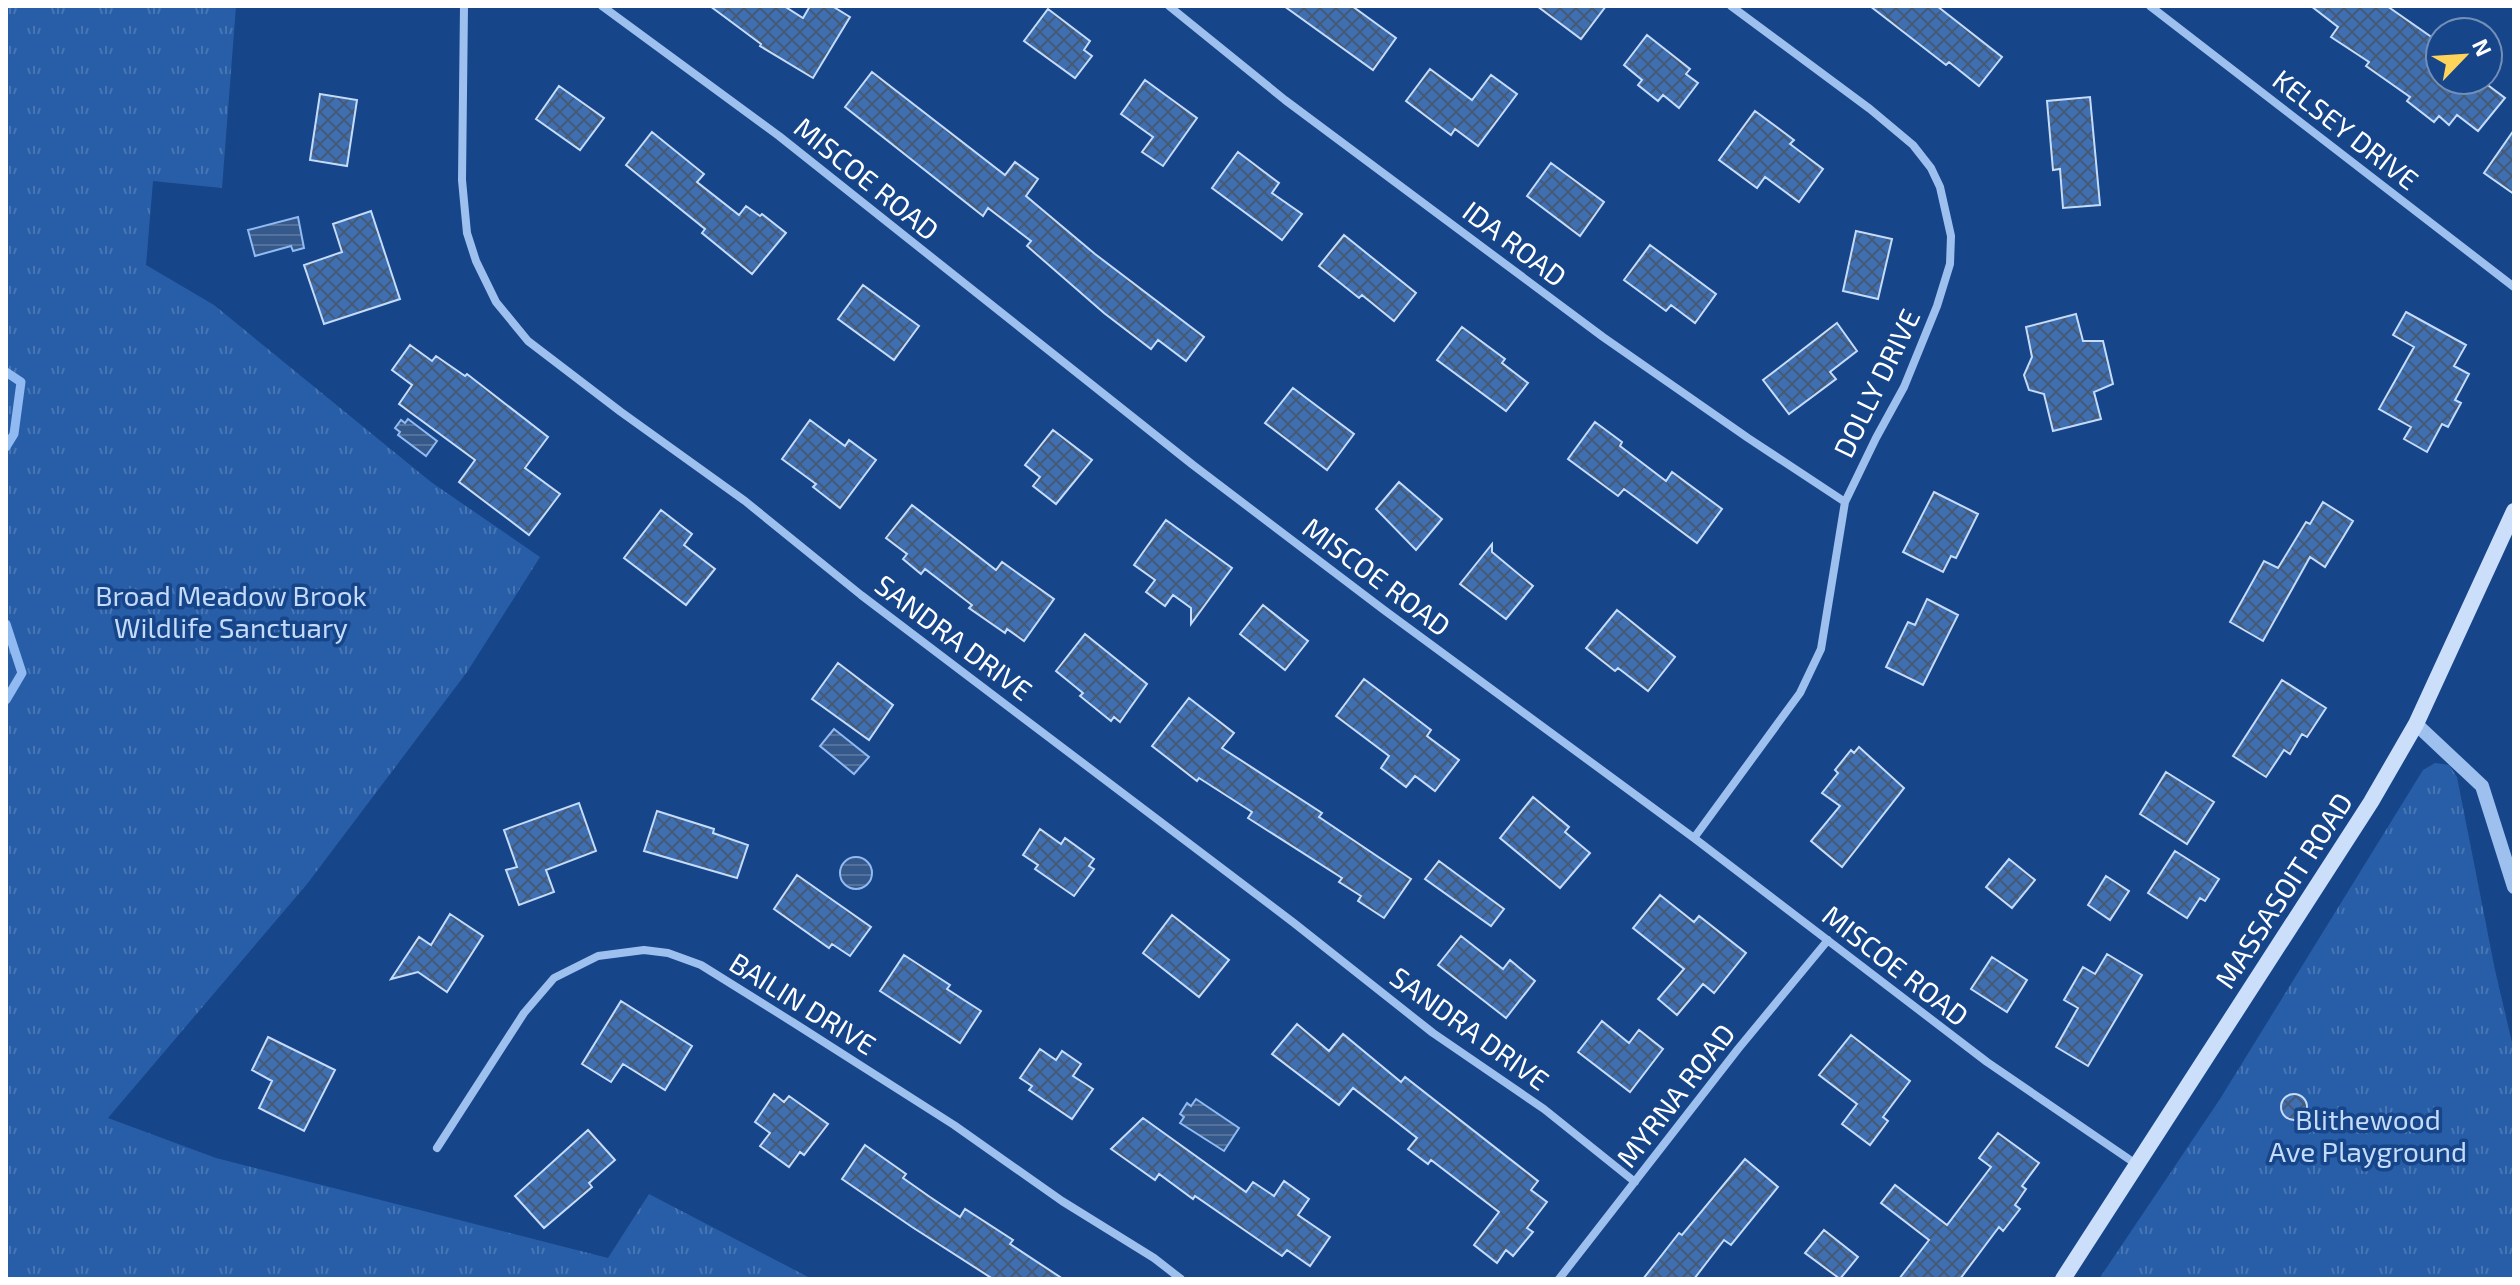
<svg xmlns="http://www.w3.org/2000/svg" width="2520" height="1285" viewBox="0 0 2520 1285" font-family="'Exo 2',sans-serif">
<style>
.park{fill:url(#park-tufts)}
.water{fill:url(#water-rules);stroke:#90baf1;stroke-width:2}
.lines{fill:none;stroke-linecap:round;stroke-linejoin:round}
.stream{stroke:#90baf1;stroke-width:9}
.building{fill:url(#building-cross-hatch);stroke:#c4dbfa;stroke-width:2}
.minor{stroke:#9ec0ee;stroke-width:8}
.tertiary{stroke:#9ec0ee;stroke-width:14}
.secondary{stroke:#cbdefa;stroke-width:16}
.labels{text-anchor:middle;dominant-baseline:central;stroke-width:7;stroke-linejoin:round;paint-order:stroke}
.street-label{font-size:28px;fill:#fff;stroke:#164589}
.park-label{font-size:28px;fill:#c4dbfa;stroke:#164589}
</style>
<defs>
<pattern id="park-tufts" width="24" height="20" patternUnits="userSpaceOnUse" patternTransform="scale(2)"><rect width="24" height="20" fill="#285ea8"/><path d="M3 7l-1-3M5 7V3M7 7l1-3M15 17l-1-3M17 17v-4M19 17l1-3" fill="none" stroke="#4876b5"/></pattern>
<pattern id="water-rules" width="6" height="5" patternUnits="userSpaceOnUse" patternTransform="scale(2)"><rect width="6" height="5" fill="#36598b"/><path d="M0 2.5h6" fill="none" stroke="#54729c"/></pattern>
<pattern id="building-cross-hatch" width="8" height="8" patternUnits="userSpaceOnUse" patternTransform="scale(2)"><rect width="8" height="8" fill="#3e6fb2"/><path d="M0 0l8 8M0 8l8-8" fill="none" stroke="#465a75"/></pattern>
</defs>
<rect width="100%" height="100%" fill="#164589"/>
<path class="park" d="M6 6H236L222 188 153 181 146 265 214 305 431 482 540 557 467 672 307 884 108 1118 216 1158 608 1258 649 1194 812 1279H6Z
M2435 763 2449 765 2457 777 2495 970 2514 1051V1279H2099L2220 1099 2423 770Z"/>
<path class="water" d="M298 217 304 248 293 251 291 246 255 256 248 230Z
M408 419 437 441 426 456 398 435 400 432 395 428 401 420 405 423Z
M834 729 869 757 854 774 820 746Z
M840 873a16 16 0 1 1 32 0a16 16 0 1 1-32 0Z
M1196 1099 1239 1128 1224 1151 1180 1123 1184 1117 1180 1114 1187 1103 1191 1106Z"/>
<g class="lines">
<path class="stream" d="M6 372 21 382 14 434 6 447
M6 624 22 673 6 700"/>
</g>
<path class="building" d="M710 6H784L803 18 810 6H832L850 17 813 78 760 46 761 44Z
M1284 6H1352L1396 38 1373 70Z
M1537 6H1606L1581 39Z
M1870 6H1937L2002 57 1979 86 1949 62 1946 65Z
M2311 6H2387L2440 43V80H2481L2505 98 2478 131 2457 115 2449 125 2439 116 2434 122 2407 101 2410 97 2366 66 2369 62 2331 37 2338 27Z
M1048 9 1090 41 1084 50 1092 56 1075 78 1024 41Z
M1647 35 1690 69 1686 74 1698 83 1679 108 1663 95 1658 101 1638 85 1642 80 1624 65Z
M1430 69 1472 100 1491 75 1517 94 1478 146 1455 129 1451 135 1406 101Z
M872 72 1005 175 1015 162 1038 179 1026 196 1095 254 1204 337 1186 361 1158 340 1151 349 1104 313 1027 246 1031 241 988 208 983 216 845 107Z
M1145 80 1197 118 1163 166 1142 152 1153 137 1121 114Z
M559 86 604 118 580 150 536 119Z
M320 94 357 100 347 166 310 160Z
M2090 97 2100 205 2063 208 2060 169 2053 170 2047 101Z
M1755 111 1794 140 1790 144 1823 169 1799 202 1765 177 1757 188 1719 160Z
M2514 130V194L2484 173Z
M652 132 704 174 697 182 739 215 746 206 760 216 762 214 786 233 752 274 702 233 705 229 626 165Z
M1238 152 1279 183 1272 193 1302 214 1282 240 1212 188Z
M1551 163 1604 202 1580 236 1527 196Z
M371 211 400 299 324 324 304 265 342 252 333 224Z
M1856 231 1892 239 1878 299 1843 291Z
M1344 235 1416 293 1394 321 1362 295 1359 298 1319 266Z
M1650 245 1716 294 1695 323 1671 305 1666 311 1624 280Z
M863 285 919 326 894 360 838 319Z
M2406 312 2466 345 2454 366 2469 374 2455 400 2461 403 2448 427 2442 424 2427 452 2404 439 2411 427 2379 409 2414 347 2393 335Z
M2076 314 2083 341H2103L2113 384 2094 392 2101 419 2053 431 2044 394 2029 390 2024 375 2032 357 2026 327Z
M1837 323 1857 351 1830 372 1836 379 1789 414 1763 380Z
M1462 327 1505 359 1502 363 1528 383 1506 411 1437 360Z
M410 345 432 361 436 356 465 376 467 374 548 437 525 468 560 494 529 535 459 482 475 460 399 404 412 385 392 370Z
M1293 388 1354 434 1327 470 1265 423Z
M810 420 845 446 849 440 876 460 840 508 813 487 816 484 782 459Z
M1595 422 1622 442 1620 446 1666 481 1672 472 1722 509 1697 543 1624 489 1618 496 1568 459Z
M1053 430 1092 460 1056 504 1033 486 1040 477 1025 465Z
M1399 482 1442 519 1416 550 1376 509Z
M1934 492 1978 514 1956 558 1951 556 1943 572 1903 552Z
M2323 502 2353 521 2325 567 2310 557 2263 641 2230 622 2264 561 2278 568 2306 522 2310 524Z
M912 505 996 570 1002 562 1054 599 1024 641 1007 629 1005 633 969 608 972 605 925 569 921 574 903 559 907 554 886 538Z
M661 510 692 534 684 545 715 569 686 605 624 558Z
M1166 520 1232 568 1191 624V608L1173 595 1165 606 1146 592 1155 580 1134 565Z
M1492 544V552L1533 586 1506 619 1460 584Z
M1927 599 1958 615 1923 685 1886 667 1908 622 1915 625Z
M1263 605 1308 641 1285 670 1240 634Z
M1617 610 1675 657 1648 691 1618 668 1615 671 1586 648Z
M1085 634 1147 684 1120 722 1114 717 1111 721 1080 696 1083 693 1056 671Z
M838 663 893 705 869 740 812 699Z
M1364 679 1431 730 1427 736 1459 760 1435 791 1415 776 1406 787 1381 768 1389 756 1336 716Z
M2282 680 2326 708 2307 737 2302 734 2290 754 2284 750 2266 777 2233 756Z
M1189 698 1234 733 1222 748 1322 813 1319 817 1411 879 1384 918 1358 901 1361 896 1339 882 1342 878 1248 818 1252 812 1199 778 1197 781 1152 746Z
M1859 747 1904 788 1842 867 1811 841 1840 806 1822 793 1838 773 1835 770 1851 750 1854 753Z
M2166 772 2214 802 2187 844 2140 814Z
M1533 797 1569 827 1565 832 1590 853 1560 888 1500 838Z
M579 803 596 851 546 870 554 892 519 905 506 870 517 867 504 830Z
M657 811 714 829 713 833 748 845 737 878 644 851Z
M1040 829 1061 844 1065 838 1094 859 1089 866 1094 869 1074 896 1035 869 1038 865 1023 855Z
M2175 851 2219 879 2205 901 2200 898 2187 918 2148 893Z
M2009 859 2035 880 2012 908 1986 887Z
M1439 861 1504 909 1491 926 1425 879Z
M797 875 871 927 850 956 832 944 829 948 774 909Z
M2106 876 2129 891 2110 920 2088 905Z
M1660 895 1694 922 1699 916 1746 953 1714 993 1703 984 1677 1015 1658 999 1684 969 1633 928Z
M450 914 483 936 447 992 418 972 391 979 419 937 431 945Z
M1172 915 1229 960 1199 997 1143 953Z
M1461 936 1503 969 1510 960 1535 981 1506 1018 1438 965Z
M2107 954 2142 975 2088 1066 2056 1047 2078 1008 2064 1000 2083 967 2095 974Z
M904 955 950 985 947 989 981 1011 960 1043 880 991Z
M1992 957 2027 980 2007 1012 1971 989Z
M621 1001 692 1046 665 1090 623 1064 611 1082 582 1064Z
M1602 1021 1629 1043 1639 1030 1663 1049 1630 1092 1578 1052Z
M1297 1024 1329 1051 1343 1034 1401 1082 1405 1077 1538 1181 1531 1190 1547 1202 1527 1228 1533 1232 1513 1256 1506 1250 1497 1263 1474 1245 1499 1212 1431 1160 1428 1164 1408 1149 1417 1138 1353 1088 1339 1105 1272 1054Z
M1851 1035 1910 1081 1883 1117 1888 1121 1870 1145 1842 1124 1857 1104 1819 1075Z
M268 1037 335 1070 304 1131 259 1108 272 1081 252 1070Z
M1040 1049 1056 1060 1062 1051 1081 1064 1073 1076 1093 1089 1072 1119 1029 1090 1032 1086 1020 1078Z
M774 1094 784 1102 789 1096 828 1124 804 1155 800 1152 789 1167 760 1146 770 1133 755 1122Z
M2281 1107a13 13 0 1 1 26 0a13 13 0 1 1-26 0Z
M1143 1118 1246 1192 1253 1182 1274 1196 1284 1181 1309 1199 1298 1215 1330 1237 1310 1266 1287 1250 1282 1256 1195 1196 1193 1199 1159 1174 1155 1180 1111 1149Z
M588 1130 615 1160 589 1183 592 1187 544 1228 515 1196Z
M1998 1133 2039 1163 2022 1186 2026 1189 2015 1205 2020 1209 2003 1231 1999 1227 1960 1279H1899L1929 1240 1881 1203 1895 1185 1947 1225 1991 1167 1979 1158Z
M865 1145 906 1174 903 1178 930 1197 960 1217 965 1209 1013 1240 1010 1244 1063 1279H993L912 1227 842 1179Z
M1745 1159 1778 1187 1731 1245 1724 1240 1694 1279H1643L1679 1233 1682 1235Z
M1824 1230 1858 1257 1840 1279 1805 1253Z"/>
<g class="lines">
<path class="minor" d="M464 6 462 180 467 233 476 261 496 302 528 341 621 412 745 501 861 595 1294 923 1433 1033 1544 1109 1635 1182
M602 6 779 136 1193 465 1384 610 1694 838 1987 1062 2136 1164
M1169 6 1285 100 1603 337 1748 438 1845 502
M2150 6 2514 287
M1694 838 1800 693 1821 649 1845 502 1876 438 1904 387 1937 306 1950 264 1951 236 1940 187 1931 168 1913 145 1870 109 1731 6
M437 1148 524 1013 554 978 598 956 644 950 668 953 701 965 794 1023 954 1125 1062 1201 1154 1258 1181 1279
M1559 1279 1738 1049 1828 940"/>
<path class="tertiary" d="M2416 724 2482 786 2514 887"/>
<path class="secondary" d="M2063 1279 2371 802 2416 724 2514 511"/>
</g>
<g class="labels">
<g class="street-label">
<text transform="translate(2346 129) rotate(38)">KELSEY DRIVE</text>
<text transform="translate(867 178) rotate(39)">MISCOE ROAD</text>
<text transform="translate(1515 243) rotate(37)">IDA ROAD</text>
<text transform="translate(1876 383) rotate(-64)">DOLLY DRIVE</text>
<text transform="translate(1377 576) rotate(37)">MISCOE ROAD</text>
<text transform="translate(954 637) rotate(37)">SANDRA DRIVE</text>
<text transform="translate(2283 890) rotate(-57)">MASSASOIT ROAD</text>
<text transform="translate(1896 965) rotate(38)">MISCOE ROAD</text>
<text transform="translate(803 1003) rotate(32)">BAILIN DRIVE</text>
<text transform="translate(1470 1028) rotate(36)">SANDRA DRIVE</text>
<text transform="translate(1675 1095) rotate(-52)">MYRNA ROAD</text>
</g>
<g class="park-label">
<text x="231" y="595">Broad Meadow Brook<tspan x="231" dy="32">Wildlife Sanctuary</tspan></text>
<text x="2368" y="1119">Blithewood<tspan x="2368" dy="32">Ave Playground</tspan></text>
</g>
</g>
<rect width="2520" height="1285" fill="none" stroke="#ffffff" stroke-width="16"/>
<g transform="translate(2464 56) rotate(65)"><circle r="38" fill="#164589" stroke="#738fb8" stroke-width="2"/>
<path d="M0-6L14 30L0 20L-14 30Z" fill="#ffd45b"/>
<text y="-12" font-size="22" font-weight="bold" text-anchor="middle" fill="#ffffff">N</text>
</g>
</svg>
